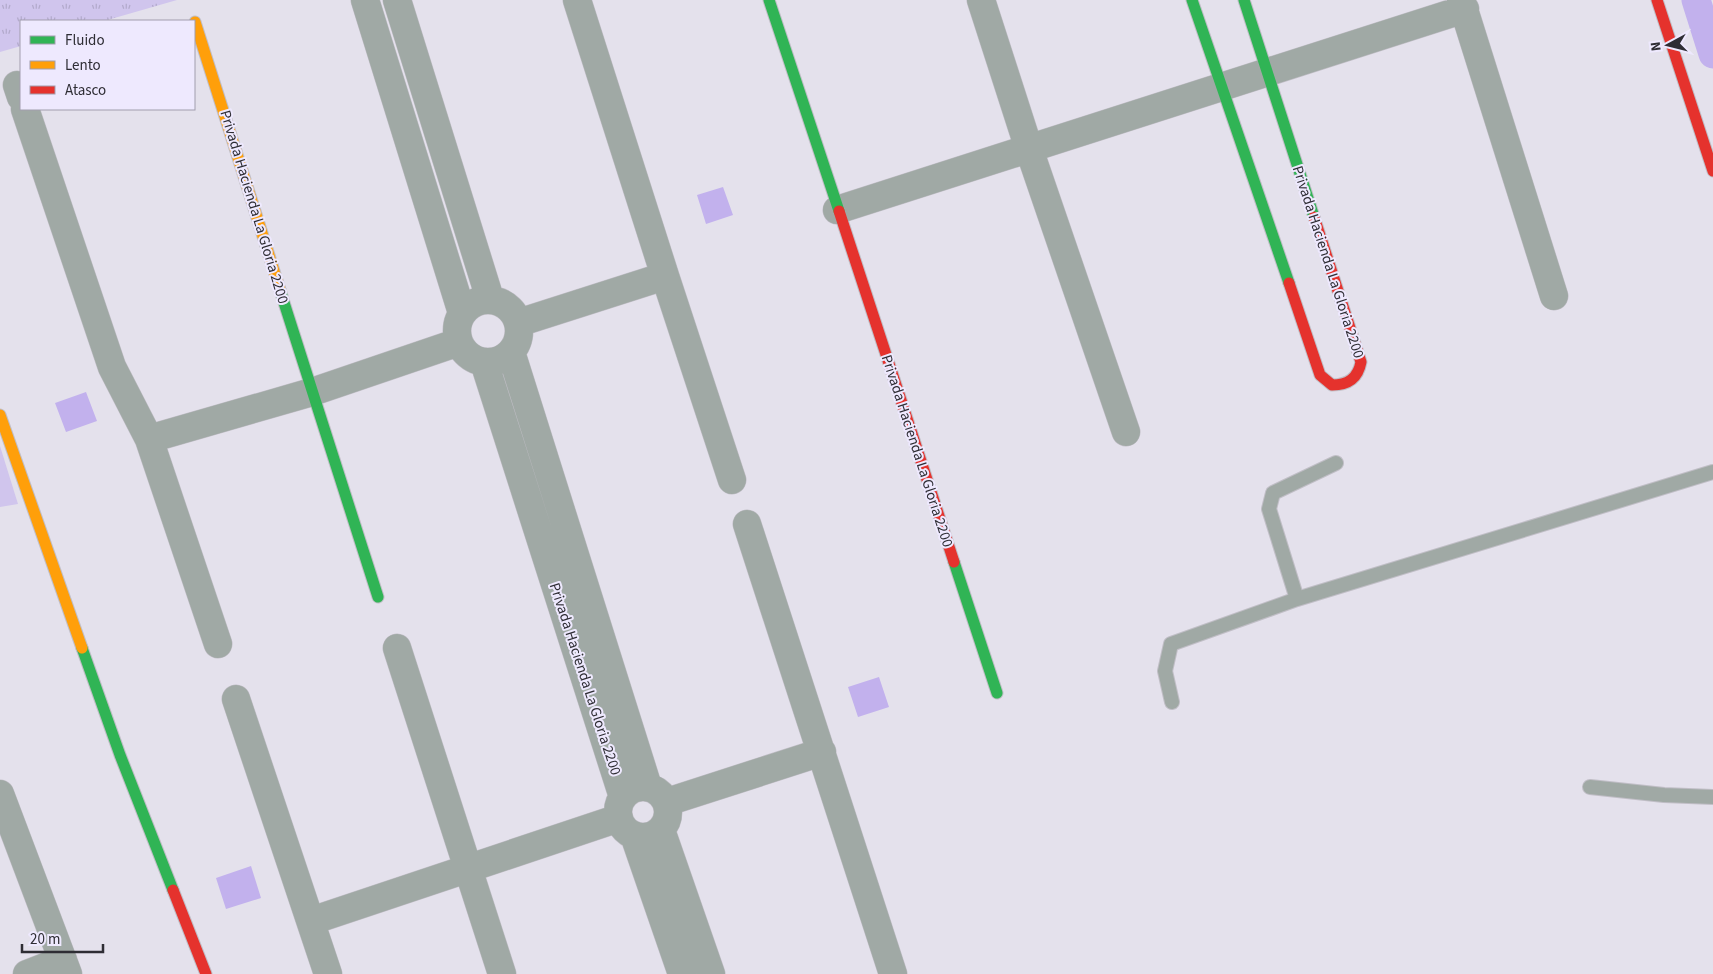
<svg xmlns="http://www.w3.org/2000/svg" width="1713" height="974" viewBox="0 0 1713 974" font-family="'Source Sans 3',sans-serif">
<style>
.grass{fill:url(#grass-tufts)}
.garden{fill:#d0c5ed}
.water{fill:#c2b1ed}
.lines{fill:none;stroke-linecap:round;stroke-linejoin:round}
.canal{stroke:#c2b1ed;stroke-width:29}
.lane-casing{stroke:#c0bec6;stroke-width:16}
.street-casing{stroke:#c0bec6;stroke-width:29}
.fast-casing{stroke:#c0bec6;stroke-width:13}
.slow-casing{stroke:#c0bec6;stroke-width:13}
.jam-casing{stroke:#c0bec6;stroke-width:13}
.lane{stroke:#a0a9a5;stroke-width:14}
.street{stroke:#a0a9a5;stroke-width:28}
.fast{stroke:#30b455;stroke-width:11}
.slow{stroke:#ff9f0a;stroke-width:11}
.jam{stroke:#e5322d;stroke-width:11}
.labels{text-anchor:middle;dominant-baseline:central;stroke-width:4;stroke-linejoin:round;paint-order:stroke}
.street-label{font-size:15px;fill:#2e2d34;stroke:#eee9fe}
</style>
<defs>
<pattern id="grass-tufts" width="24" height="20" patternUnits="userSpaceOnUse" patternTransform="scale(1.25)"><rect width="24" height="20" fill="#d0c5ed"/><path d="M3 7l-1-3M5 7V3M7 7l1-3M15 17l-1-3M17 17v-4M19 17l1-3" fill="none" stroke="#b3aacc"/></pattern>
</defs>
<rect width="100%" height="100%" fill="#e4e1ec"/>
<path class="grass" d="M0 0H177L104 21H21V46L0 52Z"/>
<path class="garden" d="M0 446 18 504 0 507Z"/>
<path class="water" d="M723 187 733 215 706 224 697 195Z
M86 392 97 421 66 432 55 403Z
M879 677 889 707 858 717 848 687Z
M251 866 261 898 226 909 216 878Z"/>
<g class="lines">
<path class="canal" d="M1696 0 1713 54"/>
<defs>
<path id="lane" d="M1336 463 1273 493 1269 509 1297 599 1713 472
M1172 702 1165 671 1171 644 1297 599
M1590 787 1664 795 1713 797"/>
<path id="street" d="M365 0 462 313
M397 0 490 299
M577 0 665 276 732 480
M981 0 1029 149 1126 432
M1461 0 1554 296
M17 85 21 97
M25 109 112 367 149 439 218 644
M837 210 1465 9
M457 331a31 31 0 1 1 62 0a31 31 0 1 1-62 0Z
M518 323 665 276
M511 352 648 787
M484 362 623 797
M149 439 312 392 459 342
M747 524 893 974
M397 648 502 974
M236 699 328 974
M618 812a25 25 0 1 1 50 0a25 25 0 1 1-50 0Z
M0 794 68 974
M667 802 822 752
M661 830 711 974
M634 835 682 974
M311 921 619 818
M27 974 63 960"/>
<path id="fast" d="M769 0 839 211
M1192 0 1289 283
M1244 0 1314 217
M280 290 378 597
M954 562 997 693
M82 648 120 755 173 890"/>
<path id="slow" d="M195 22 280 290
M0 415 82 648"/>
<path id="jam" d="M1657 0 1713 171
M839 211 954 562
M1289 283 1320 375 1332 385C1348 385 1358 378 1361 362L1314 217
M173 890 206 974"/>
</defs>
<use href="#lane" class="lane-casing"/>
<use href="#street" class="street-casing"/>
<use href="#fast" class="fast-casing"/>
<use href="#slow" class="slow-casing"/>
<use href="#jam" class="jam-casing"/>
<use href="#lane" class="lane"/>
<use href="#street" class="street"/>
<use href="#fast" class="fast"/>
<use href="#slow" class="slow"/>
<use href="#jam" class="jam"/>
</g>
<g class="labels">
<g class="street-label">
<text transform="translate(254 207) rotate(73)">Privada Hacienda La Gloria 2200</text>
<text transform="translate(1328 262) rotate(72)">Privada Hacienda La Gloria 2200</text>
<text transform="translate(917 451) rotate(72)">Privada Hacienda La Gloria 2200</text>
<text transform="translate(585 679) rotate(72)">Privada Hacienda La Gloria 2200</text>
</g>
</g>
<rect x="20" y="20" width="175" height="90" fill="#eee9fe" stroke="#a19ead"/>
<rect x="30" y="36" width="25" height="8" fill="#30b455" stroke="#a19ead"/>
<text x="65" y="45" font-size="15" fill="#2e2d34">Fluido</text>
<rect x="30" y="61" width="25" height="8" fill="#ff9f0a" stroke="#a19ead"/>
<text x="65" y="70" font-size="15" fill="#2e2d34">Lento</text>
<rect x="30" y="86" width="25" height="8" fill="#e5322d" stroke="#a19ead"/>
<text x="65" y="95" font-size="15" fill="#2e2d34">Atasco</text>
<g transform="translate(1668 45) rotate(263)" stroke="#eee9fe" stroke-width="4" paint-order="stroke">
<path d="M0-4L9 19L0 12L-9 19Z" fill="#2e2d34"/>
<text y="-8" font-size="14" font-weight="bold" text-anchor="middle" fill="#2e2d34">N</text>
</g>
<path d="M22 944v8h81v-8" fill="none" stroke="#2e2d34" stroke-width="2.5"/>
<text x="30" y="944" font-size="15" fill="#2e2d34" stroke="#eee9fe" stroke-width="4" paint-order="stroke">20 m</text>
</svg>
